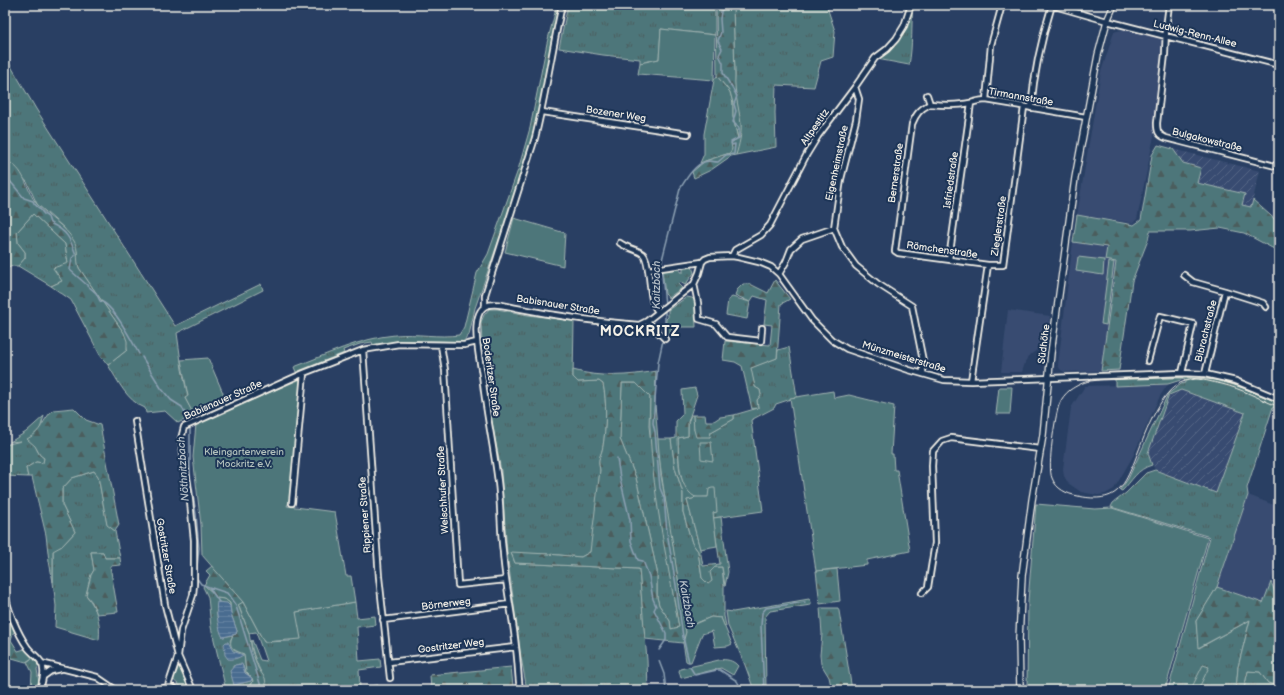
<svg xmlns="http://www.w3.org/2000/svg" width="1284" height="695" viewBox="0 0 1284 695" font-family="'Balsamiq Sans',sans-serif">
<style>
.built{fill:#384c71}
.industrial{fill:url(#industrial-furrows)}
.grass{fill:url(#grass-tufts);stroke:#a1b4b1;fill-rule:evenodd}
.forest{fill:url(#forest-firs);stroke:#a1b4b1;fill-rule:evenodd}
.garden{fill:#4e767a;stroke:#a1b4b1}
.water{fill:url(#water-rules);stroke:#8da1b3}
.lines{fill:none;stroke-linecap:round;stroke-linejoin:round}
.stream{stroke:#8da1b3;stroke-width:1.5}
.minor-casing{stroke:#f4f1e8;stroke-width:8}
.tertiary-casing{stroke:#f4f1e8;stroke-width:8}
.minor{stroke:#1d3557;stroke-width:4.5}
.tertiary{stroke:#1d3557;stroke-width:5.5}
.tram{stroke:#f4f1e8;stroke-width:1}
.labels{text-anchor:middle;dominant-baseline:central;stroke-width:4;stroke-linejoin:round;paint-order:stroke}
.street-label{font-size:10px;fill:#f4f1e8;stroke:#1d3557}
.park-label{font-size:10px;fill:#b2c0bc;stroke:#1d3557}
.water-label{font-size:11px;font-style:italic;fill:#b8c2c9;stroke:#1d3557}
.district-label{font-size:14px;font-weight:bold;letter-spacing:1px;fill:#f4f1e8;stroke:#1d3557}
</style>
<defs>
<pattern id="industrial-furrows" width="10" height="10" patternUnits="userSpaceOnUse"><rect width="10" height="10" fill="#384c71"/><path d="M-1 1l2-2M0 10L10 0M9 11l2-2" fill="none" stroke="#556685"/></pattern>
<pattern id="grass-tufts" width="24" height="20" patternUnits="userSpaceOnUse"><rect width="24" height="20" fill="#4e767a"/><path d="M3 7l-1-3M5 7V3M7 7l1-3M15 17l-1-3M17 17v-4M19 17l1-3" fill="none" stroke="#4b5d5d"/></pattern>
<pattern id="forest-firs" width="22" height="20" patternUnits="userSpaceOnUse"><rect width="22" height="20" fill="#4e767a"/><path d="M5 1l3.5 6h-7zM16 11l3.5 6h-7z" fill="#4b5d5d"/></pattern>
<pattern id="water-rules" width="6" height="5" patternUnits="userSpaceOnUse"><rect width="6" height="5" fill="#496c90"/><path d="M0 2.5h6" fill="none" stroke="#6481a0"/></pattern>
</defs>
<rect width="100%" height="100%" fill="#293f63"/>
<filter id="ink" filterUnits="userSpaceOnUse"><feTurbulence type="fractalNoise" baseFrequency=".025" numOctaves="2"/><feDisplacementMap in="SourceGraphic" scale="8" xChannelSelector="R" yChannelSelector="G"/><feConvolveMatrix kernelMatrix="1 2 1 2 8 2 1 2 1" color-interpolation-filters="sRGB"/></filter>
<g filter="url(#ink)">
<path class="built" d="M1124 29 1161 39 1163 53 1155 131 1137 219 1133 223 1077 215 1101 72 1114 32Z
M1073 242 1107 247 1116 261 1101 371 1064 372 1060 369 1058 365Z
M1008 310 1050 316 1045 348 1037 350 1030 355 1026 360 1022 372H1001Z
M1168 384 1160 396 1133 456 1114 489 1105 494 1098 495 1081 492 1068 483 1064 476 1063 469 1071 408 1085 386Z
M1248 495 1279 507V559L1263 603 1217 587Z"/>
<path class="industrial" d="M1173 149 1260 171 1251 207 1242 205 1245 194 1196 183Z
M1181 390 1246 413 1216 493 1155 470 1148 453 1169 395Z"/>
<path class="grass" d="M557 5H559L539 110 526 162 475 308 469 335 463 342C433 341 403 339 373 345L372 342 360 344 343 350 344 353 296 372 294 367C326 355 360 338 395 335 417 333 438 338 459 335L464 327 477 273 488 254 518 170 530 128 547 43Z
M568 5H715V35L661 29 659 59 640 63V59L603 55 559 48Z
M733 5H837L827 7 835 31 833 57 821 61 814 87 776 85 775 113 776 147 736 155 741 125 734 87 735 76Z
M913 6C911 26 913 45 909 65L877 59C899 43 904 32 913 6Z
M5 56 36 109 175 326 261 284 263 290 177 333 182 369 188 397 185 398 194 415 178 423 165 411 146 413 145 408C127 401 118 381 108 365L127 350 124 333 79 268 77 261V251L64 228 37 204 27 182 9 162 5 161Z
M717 76 730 92 733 103V117L738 139 730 153 705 161 700 163 704 154V134L714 80Z
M33 214 65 244 68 263 62 281 51 286 18 266 25 258V252L18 243 17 232Z
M692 266 694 273 685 285 680 282 678 284 682 288 668 298 667 296 665 294 662 271 680 267V272H683V268Z
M687 297 692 298 695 301 696 327H672L669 335H665L666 319 668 317V310Z
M732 297 750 302 747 319 726 315 728 300Z
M489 309H497L528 315 574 321 573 377 578 382 599 381 603 384C607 401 606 428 603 446 601 458 597 456 600 470L593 541 590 552 581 557 548 554 511 553 515 563 639 569 647 660 648 690H527L521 657 507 553 501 471 490 411V364L482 345 481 322 484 315Z
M789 347 797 397 776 404 774 408 751 420 763 511 713 518V512H716L708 497C704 497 699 498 695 497 677 491 679 452 678 438L688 436V422L691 415H693L694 430 710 437 711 432 734 419V415L758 408 757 400 761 395 760 390 755 387 750 368 777 358 778 350Z
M1180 376 1206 377 1226 381 1279 402V409L1273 407 1247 488 1248 495 1217 587 1196 621 1199 648 1250 620 1238 667 1236 690H1168L1210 537 1111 507 1113 503 1126 493 1146 473 1155 470 1216 493 1245 413 1181 390 1169 395 1148 453 1152 465C1137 469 1132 481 1122 491L1120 490 1128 479 1168 394 1181 384 1185 383 1184 379 1168 384 1115 386V378Z
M622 383H636L650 396 649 426 659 512 679 627 671 629 670 621 659 605 657 597V571L636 478 620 439Z
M44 416 40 429 34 435C35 445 36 453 44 458L43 463 36 462 26 468 28 477 5 476V445L21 441 10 442 26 432Z
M657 439H671L675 468 683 493V512L692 543 698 551 702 578 715 567H722L724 586V616L726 626H724L721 618 711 617 685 628C677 565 664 502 657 439Z
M94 471 98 476 107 524 115 531 120 558H105L103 552H91L94 570 91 575 86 595C97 608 101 623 99 640L55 627 56 606 53 582V550L62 546 75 532 62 505V489L72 478Z
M204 585 212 592 217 598 225 599 230 603V606L227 603 216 612C218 619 220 633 223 637L233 635 230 641 236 651 244 654 246 672 252 678 253 681 250 684V687L254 686 255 690H226L211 627 208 597 203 587ZM239 664 243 666 245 673 252 678 251 681 234 685 233 666Z
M809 599 811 602V605L770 611 765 617 766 690H754L745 665 728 626 726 611 733 612Z
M243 602 264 642 290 641 296 612 355 602 357 618 375 616 376 625 357 627 359 661 380 659 381 667 359 670 360 687 378 685V690H267C263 673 253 660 251 642L252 640 260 660 266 661 256 632 249 633 238 604Z
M35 656 41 663 37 669 39 683 37 690H31L32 672 27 662Z
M178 663H179L184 677 191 690C186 690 176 684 173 679L177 671Z
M1248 671 1260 672 1268 683 1279 686V690H1238L1244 688Z"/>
<path class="forest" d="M716 5H733L735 76C734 92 739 108 741 124 742 134 739 145 736 155L731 156 711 170 694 178 692 172 705 161 730 153 732 149 731 143 738 138 733 117V103L730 92 717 76Z
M1158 145 1173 149 1183 163 1201 168 1197 183 1245 194 1242 205 1251 207 1253 200 1279 223V255L1276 250 1244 233 1220 228 1190 231H1150L1148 240 1132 281 1119 370 1101 371 1116 262 1105 260 1107 247 1073 242 1077 215 1134 225 1141 220 1152 155Z
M5 161C26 167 25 190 37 204 48 218 65 225 74 241 79 249 76 259 79 268L124 333 127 341V350L108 365 100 355 71 300 51 286 62 281 53 268 68 263 65 244 33 214 17 232 18 243 25 252V258L18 266H13L5 269V271Z
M775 280 790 299 781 304 777 358 751 368 755 387 760 390 761 395 757 400 758 408 752 409 742 366 735 362 723 360 725 341 770 345 772 325 764 324 767 300 754 296 750 302 735 295 737 290 743 284H750L768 293Z
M573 370C600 378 629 376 656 371L655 404 661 476 670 526 685 625 686 632 683 643 645 639 639 569 515 563 511 552 548 554 581 557 590 552 600 470C597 456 601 458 603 446 606 428 607 401 603 384L599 381 578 382 573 377ZM622 383H636L650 397C647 471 666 553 679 627L671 629 670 621 659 605 657 597V571L636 478 620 439Z
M695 388 697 395 688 422V436L678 438C679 458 676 485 695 497L693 499 687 500 700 549 703 566 720 564 713 518 721 517 728 572 725 586 722 567H715L710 572 712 581 708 584 702 578 698 551 692 543 683 512V493L675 468 671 439 676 438V421L683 414 682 390Z
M74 408 86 420 100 425 119 525 115 531 107 525 98 476 94 471 72 478 62 489V505L75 532 62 546 53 551V582L49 561 46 535 32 477H28L26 468 36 462 43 463 44 458 40 455 35 446 27 439C43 431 41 421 53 410Z
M693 415H705L706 421H714L720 417 734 415V419L711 432 710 437H696L694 430Z
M700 442H711L713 461 701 459Z
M91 552H103L105 558H120L121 565 110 566 118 612 97 614 92 602 86 595 91 575 94 570Z
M212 566 243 602 238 605 249 633 252 651 258 668 265 678 267 690H255L254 686 250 687 253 681 252 678 246 672 244 654C233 650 227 647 233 635L236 634 237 631 231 614 230 603 225 599 217 598 212 592 204 585 210 575 206 571Z
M837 569 840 601 820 604 816 571Z
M1271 582 1278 599 1279 686 1268 683 1260 672 1248 671 1244 688 1236 690 1238 667 1250 620 1198 648 1196 621 1217 587 1263 603Z
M5 600 19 630 13 633 11 640 18 651 28 648 35 656 26 662 5 656Z
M820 608H838L839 611 852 690H832L829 677 821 664 820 655 822 634Z
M511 667 513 686 498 690H431L430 675Z"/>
<path class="garden" d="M661 29 715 35 714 80 638 74 640 63 659 59Z
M514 218 565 233 563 266 505 252Z
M1078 257 1104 260 1103 275 1076 271Z
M1109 262H1114L1106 325 1101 324Z
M208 358 226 400 194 415 185 398 188 396 181 360Z
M303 378 289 502 287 506 335 512 346 576H351L355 602 296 612 301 639 264 642 243 602 202 555 201 525 193 457 196 424Z
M999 387H1012L1010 414H996Z
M833 391 834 398 849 395 894 406 891 454H893L894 470H897L910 551 867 560V565L816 571 790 398Z
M712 488H715L717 512 713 513 717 546 700 549 687 500 693 499 695 497H708L709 489Z
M1036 504 1095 509 1112 508 1208 538 1165 690H1027L1028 601Z
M711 617 721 618 732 644 728 646 715 647 712 631 702 634 691 662H688L686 661 683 643 686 632 685 628Z
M719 660C726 659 733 660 738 666L733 675 721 668 681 678 679 671 680 669Z
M1203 665 1209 667 1198 690 1191 689Z"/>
<path class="water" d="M217 602 227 603 230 606 231 614 237 631 236 634 223 637C219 633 215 608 217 602Z
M226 642H228L233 651 243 655C239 658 233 660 228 659L225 655 224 644Z
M242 664 245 673 252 678 251 681 234 685 230 671 235 665Z"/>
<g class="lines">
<path class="stream" d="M721 11 729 5
M5 170 10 176V181L24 198 33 201C34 205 36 205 39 208 43 212 42 214 48 217L50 223C67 231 70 238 76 255L72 258 70 270 96 293 100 301C113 304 132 341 139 354
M665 305 661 264 680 189C686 179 695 163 708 161 711 161 715 162 718 162L726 155 734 154 735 144 732 145 731 142 739 138V128L733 122 736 111 734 104 737 96 723 73V63L719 55 722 49 718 41 721 32 720 19 722 5
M665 308V331L658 363 653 423 655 432 660 488 664 498 667 532 676 585 683 637 689 662
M142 357 161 388 171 400 182 407 189 423
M190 427V474L196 514 199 548 196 577 201 584 209 587 219 602
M617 458 620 478 630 520 631 541 638 560 643 561 649 576 653 599 656 606 654 610 666 633V640L659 650
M209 587 227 593 236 606 262 690
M659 661 664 674 666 690
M690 667 695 675 717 670H720L737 681 742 690
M764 690 761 626 762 613 766 608 805 602"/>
<defs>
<path id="minor" d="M1051 5 1107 21 1279 65
M1169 5 1166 28 1165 54 1157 123C1157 131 1158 135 1166 138L1279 167
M855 87 859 99 856 120 841 179 834 228 842 247 856 266 878 284 912 306 923 361V374
M927 95 930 104
M986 100 991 45 1002 5
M930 104C920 109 916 114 912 124L895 251 898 253 988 265H1003L1024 107
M930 104C942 105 957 106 970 103 975 102 980 100 986 100L1086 117
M1031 108C1034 72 1041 40 1052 5
M542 112 688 134
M620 243C627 248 638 250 643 254 650 261 649 292 653 303 654 306 656 309 658 312
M732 256 735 250 761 235 770 225 807 154 818 136 855 87 875 58 887 49 896 39 904 26 911 5
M949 259 971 103
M648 270 702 262
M779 274 786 262 791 249 802 239 834 228
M1184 275 1193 282 1225 291 1205 374
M694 284 698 303 699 319 716 324 727 337 761 341 762 328
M1225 291 1263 303 1266 307
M485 306V295L535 138C546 94 552 49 562 5
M647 321 665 339
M441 345 445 370 458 585 506 580
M363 350 379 577 390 678
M1148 361 1160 316 1193 324 1182 373
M971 381 988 265
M135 421 165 605 178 656 193 690
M292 503 304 373
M5 590C6 607 18 634 28 648 32 653 38 657 41 662 46 671 42 681 40 690
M922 593 928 587 935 543 932 466 933 451 942 441 951 438 1040 449
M383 620 510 604
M389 662 516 647
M41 663 97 677 116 690
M44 676 51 671 60 669
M168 686 178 656 181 631 193 595 194 584V540L189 492 181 439 184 427 304 373 363 350 399 344 464 345 477 342
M160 690 168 686 178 690
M520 690C518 676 518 662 516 648 513 616 505 584 503 552 500 529 501 505 498 482 494 449 487 417 483 383 482 366 467 315 486 306 494 302 507 306 516 308 556 316 598 322 639 325L647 321 694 284 699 273 702 262 705 259 710 257 732 256 738 257 759 262 771 267 779 274 812 320 832 340 847 349 909 370 944 380 971 381 1182 373 1205 374 1236 381 1279 399"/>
<path id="tertiary" d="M1020 690 1019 639 1022 576 1032 500 1043 435 1051 353 1075 178 1098 55 1107 21 1114 5"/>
</defs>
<use href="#minor" class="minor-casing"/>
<use href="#tertiary" class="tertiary-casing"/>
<use href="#minor" class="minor"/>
<use href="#tertiary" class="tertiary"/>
<path class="tram" d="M1279 403C1252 392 1214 372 1185 381 1159 388 1143 441 1133 465 1129 473 1126 482 1119 489 1109 500 1092 499 1078 496 1067 494 1056 489 1052 478 1047 467 1055 417 1059 405 1061 399 1065 394 1070 390 1076 386 1083 382 1090 381 1103 379 1117 380 1130 379 1150 379 1171 377 1191 378 1201 379 1212 382 1222 384 1242 389 1260 399 1279 407"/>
</g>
</g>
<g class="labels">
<g class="street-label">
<text transform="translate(1195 34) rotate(14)">Ludwig-Renn-Allee</text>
<text transform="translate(1021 97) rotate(10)">Tirmannstraße</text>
<text transform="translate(616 114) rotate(9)">Bozener Weg</text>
<text transform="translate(815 127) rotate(-55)">Altpestitz</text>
<text transform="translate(1207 140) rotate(14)">Bulgakowstraße</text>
<text transform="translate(837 163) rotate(-78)">Eigenheimstraße</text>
<text transform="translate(896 173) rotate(-82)">Bernerstraße</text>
<text transform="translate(951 180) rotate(-82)">Isfriedstraße</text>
<text transform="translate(999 226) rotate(-82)">Zieglerstraße</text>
<text transform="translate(942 250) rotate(8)">Römchenstraße</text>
<text transform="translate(558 305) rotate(9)">Babisnauer Straße</text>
<text transform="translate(1206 331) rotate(-76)">Bibrachstraße</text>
<text transform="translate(1044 344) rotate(-83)">Südhöhe</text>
<text transform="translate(904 357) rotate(17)">Münzmeisterstraße</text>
<text transform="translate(491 377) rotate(82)">Boderitzer Straße</text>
<text transform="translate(223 400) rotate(-24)">Babisnauer Straße</text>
<text transform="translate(443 490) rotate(-93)">Welschhufer Straße</text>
<text transform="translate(365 515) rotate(-94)">Rippiener Straße</text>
<text transform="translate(166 556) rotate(80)">Gostritzer Straße</text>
<text transform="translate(446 604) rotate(-7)">Börnerweg</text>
<text transform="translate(451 646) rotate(-7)">Gostritzer Weg</text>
</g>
<g class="park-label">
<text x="244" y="452">Kleingartenverein<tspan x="244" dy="12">Mockritz e.V.</tspan></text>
</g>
<g class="water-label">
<text transform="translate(656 285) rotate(-90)">Kaitzbach</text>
<text transform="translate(183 469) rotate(-94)">Nöthnitzbach</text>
<text transform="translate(687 604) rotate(80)">Kaitzbach</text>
</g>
<g class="district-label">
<text x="640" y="331">MOCKRITZ</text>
</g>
</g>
<rect width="1284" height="695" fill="none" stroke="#1d3557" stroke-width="20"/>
<rect x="10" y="10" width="1264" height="675" fill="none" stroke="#f4f1e8" stroke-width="1.5" filter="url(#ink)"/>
</svg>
